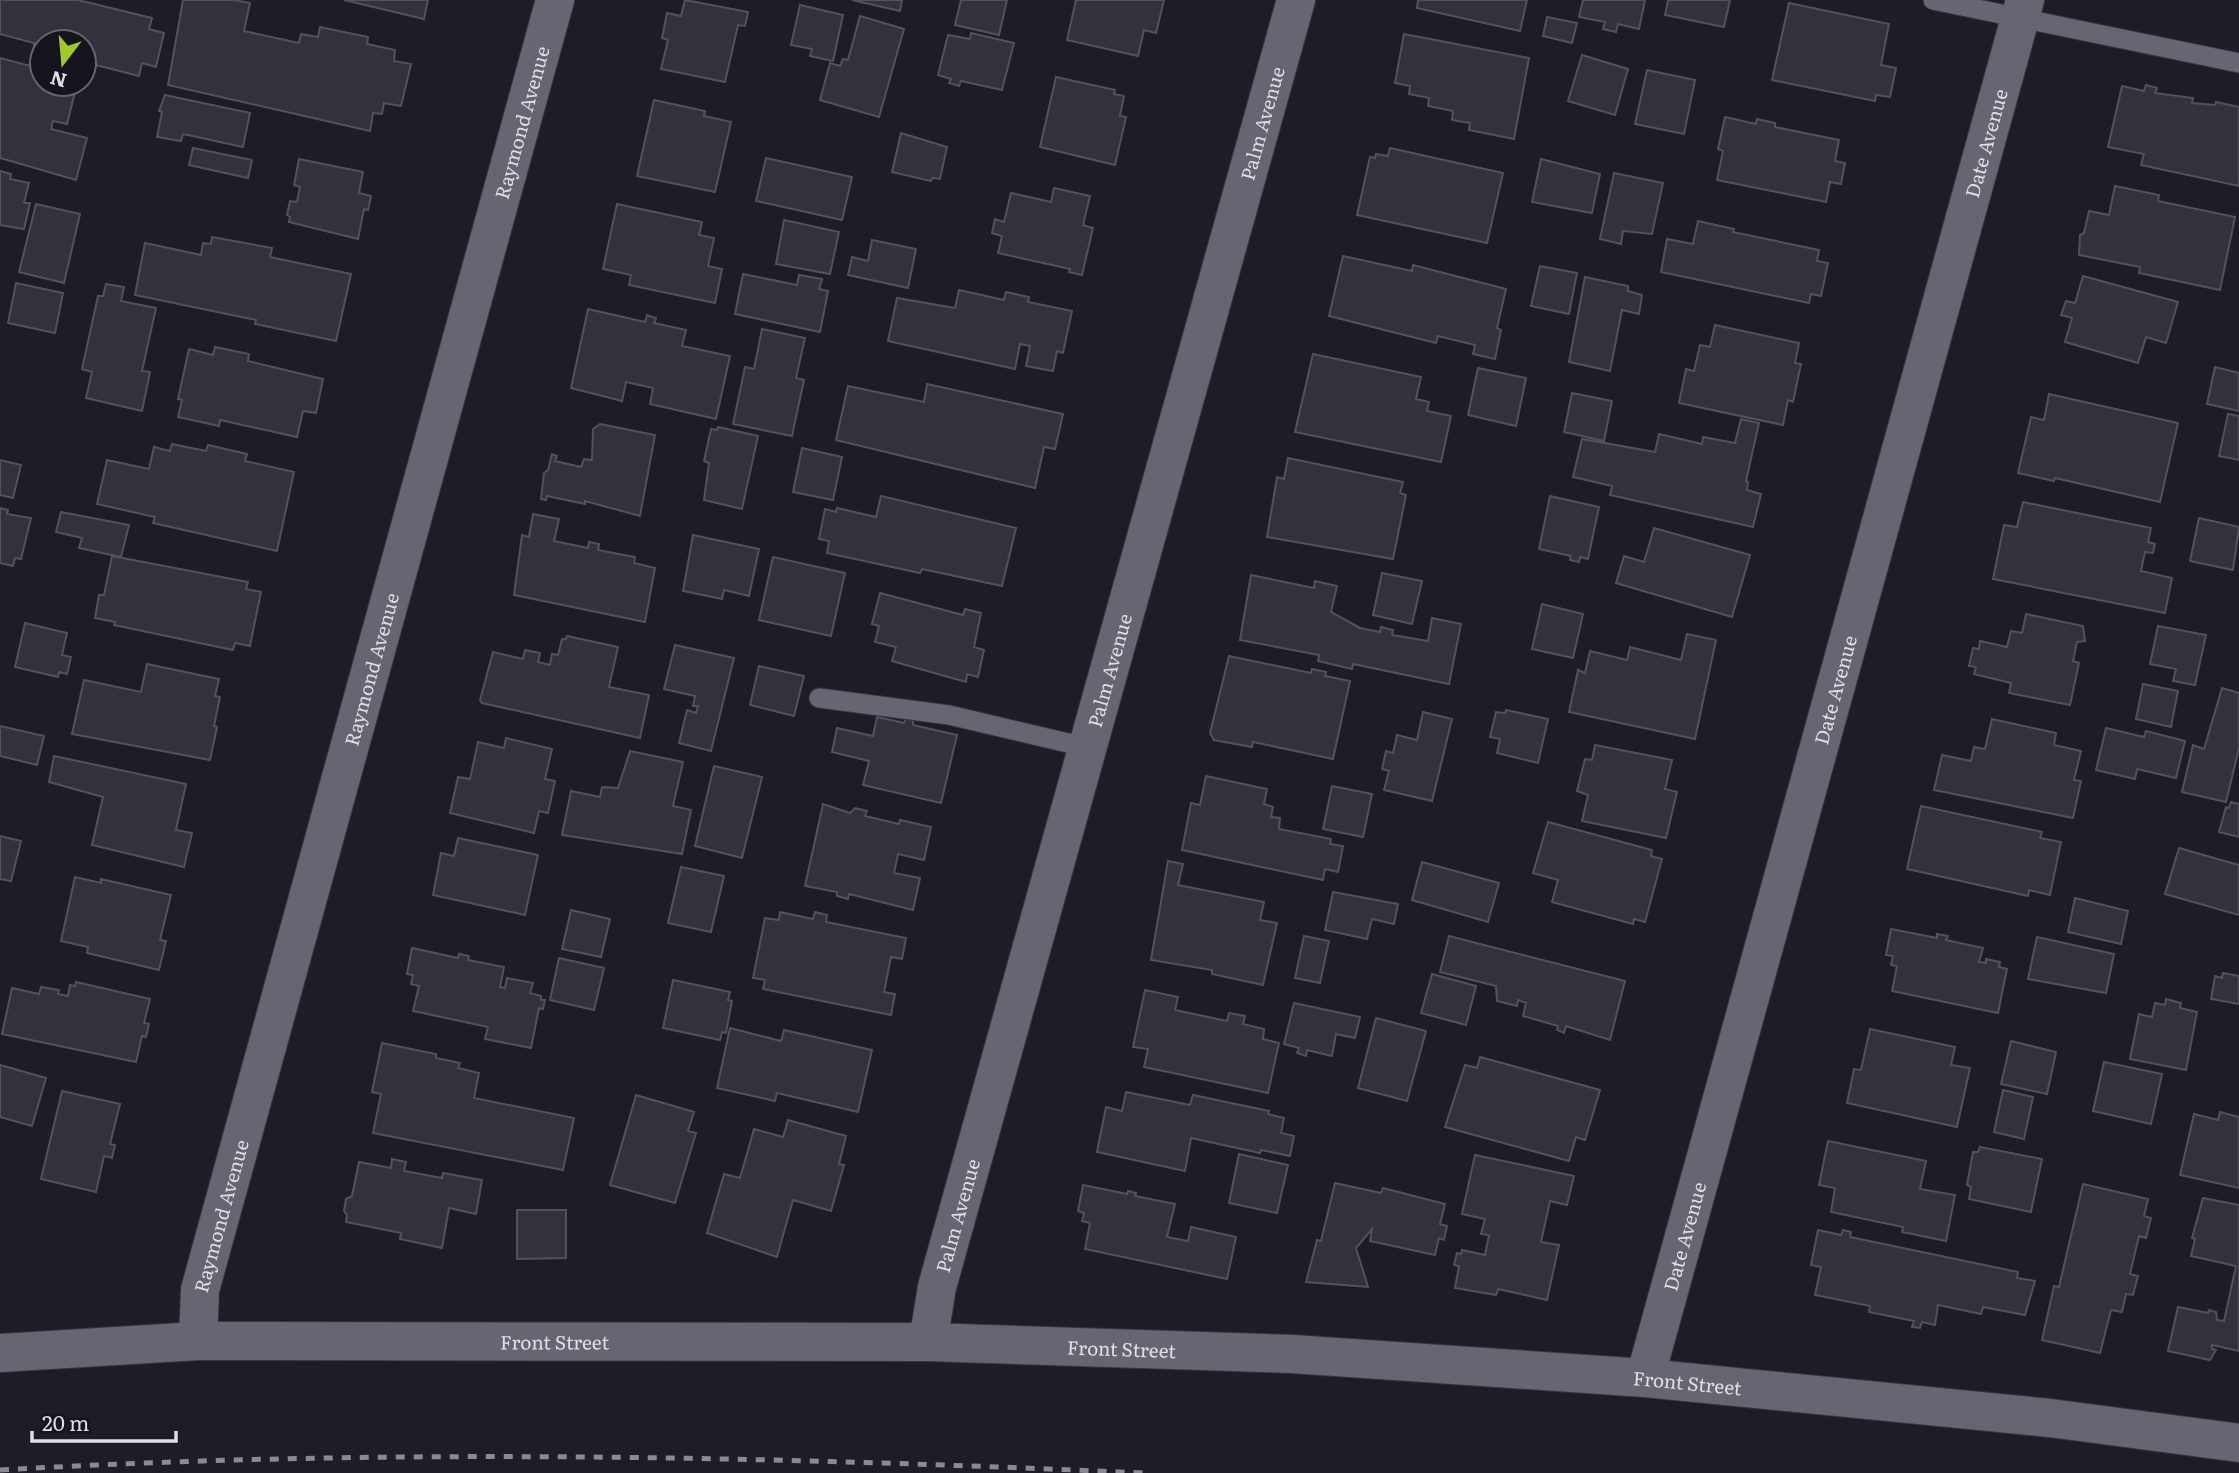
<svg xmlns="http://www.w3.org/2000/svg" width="2239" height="1473" viewBox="0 0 2239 1473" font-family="Literata,serif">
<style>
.building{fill:#33313c;stroke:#53515d;stroke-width:2}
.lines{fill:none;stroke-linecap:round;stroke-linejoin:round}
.service-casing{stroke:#37363e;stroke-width:21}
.minor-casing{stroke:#37363e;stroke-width:40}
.service{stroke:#676571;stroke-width:19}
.minor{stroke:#676571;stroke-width:38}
.rail{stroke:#8b8992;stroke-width:5;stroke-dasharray:9 9;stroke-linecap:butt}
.labels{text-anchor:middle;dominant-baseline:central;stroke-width:6;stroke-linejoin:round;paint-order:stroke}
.street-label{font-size:19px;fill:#dfdee5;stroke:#15131c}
</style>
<rect width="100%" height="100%" fill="#1e1c26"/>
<path class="building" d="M0 0H78L152 18 149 29 164 33 156 67 142 63 139 76 84 62V42H42V50L34 47V43L0 34Z
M183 0H234L250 3 244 31 299 43 301 34 318 37 320 27 368 37 367 44 395 50 394 61 411 64 401 106 384 103 382 114 373 113 370 131 168 85Z
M344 0H428L424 19Z
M685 0 748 12 745 26 738 25 725 82 661 69 668 40 662 38 667 13 681 16Z
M852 0H902L900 11Z
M961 0H1007L999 35 955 25Z
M1076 0H1164L1156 33 1144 30 1138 56 1067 40Z
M1418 0H1527L1520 31 1417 8Z
M1583 0H1645L1639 29 1618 24 1616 32 1603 29 1605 22 1579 17Z
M1668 0H1730L1724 27 1665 15Z
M1789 3 1889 24 1881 65 1896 68 1890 97 1876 95 1875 101 1772 80Z
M800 5 843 15 833 61 810 56 812 49 791 45Z
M860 16 904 29 879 117 820 100 830 63 840 66 843 59 848 60Z
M1547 17 1577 23 1572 43 1543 36Z
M971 33 1014 43 1002 90 961 81 959 86 949 83 951 79 938 75 948 35 970 39Z
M1404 34 1529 58 1514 139 1469 130 1470 123 1452 120 1453 111 1428 106 1429 98 1409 94 1410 86 1395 83Z
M1582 55 1628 69 1615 115 1568 101Z
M0 58 42 69V84H77L67 124 53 121 51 129 87 138 76 180 0 158Z
M1647 70 1695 80 1684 134 1635 124Z
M1056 77 1115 90 1114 94 1124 96 1120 116 1126 117 1115 165 1040 147Z
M2146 85 2157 88 2155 93 2193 98 2192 103 2215 105 2216 102 2239 107V186L2141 165 2144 154 2108 147 2122 86 2144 91Z
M165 95 250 113 243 147 183 134 181 141 157 137 162 112 159 111Z
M654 100 705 111 704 116 731 122 715 192 637 176Z
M1725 117 1756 124 1757 119 1775 123V127L1839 140 1835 161 1845 163 1841 184 1830 182 1826 202 1717 180 1723 151 1718 149Z
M901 133 947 147 940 179 932 178 931 181 892 172Z
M193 148 252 160 248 178 189 165Z
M1390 148 1503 173 1487 243 1357 215 1370 157 1375 158 1376 154 1388 156Z
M766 158 852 177 842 220 756 201Z
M299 159 363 172 359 193 371 196 368 210 364 209 358 239 289 222 290 217 287 215 290 201 297 202 300 187 294 185Z
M1541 159 1600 174 1592 213 1532 202Z
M0 171 11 174 10 179 29 183 24 203H30L24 229 0 225Z
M1614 173 1663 183 1652 234 1623 231 1621 244 1600 239Z
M2115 186 2159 195 2158 201 2235 217 2220 290 2139 273 2140 267 2079 255 2080 235 2084 233 2089 211 2109 215Z
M1054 188 1090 196 1083 225 1093 228 1082 275 1069 272 1070 269 998 253 1002 236 992 233 995 219 1004 222 1011 193 1051 202Z
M36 204 80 214 64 283 19 272Z
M617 204 702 222 699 235 714 238 708 266 722 269 715 303 629 285 631 275 603 269Z
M784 220 839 232 830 274 776 264Z
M1698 221 1734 229 1733 232 1819 250 1817 261 1828 263 1821 296 1811 294 1809 303 1661 272 1667 239 1693 244Z
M212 237 272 248 270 257 351 274 336 341 255 324 256 320 135 295 145 243 201 255 203 243 211 244Z
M872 240 916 249 908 288 848 275 852 257 868 261Z
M1343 256 1412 271 1413 265 1506 289 1497 328 1501 330 1495 359 1473 354 1475 345 1438 336 1436 343 1329 316Z
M1540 266 1577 273 1569 314 1531 306Z
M743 274 797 285 799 275 822 279 819 289 828 291 820 332 735 314Z
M2083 276 2178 302 2166 343 2146 337 2138 363 2065 342 2072 318 2061 315 2066 301 2075 303Z
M1585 277 1628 286V291L1642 295 1639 314 1622 310 1610 371 1569 362Z
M16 283 63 293 55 333 8 323Z
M106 284 124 287 121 301 156 308 142 371 150 372 142 411 86 398 92 372 82 369 98 296H103Z
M959 290 1004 300 1006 292 1029 297 1028 302 1072 311 1063 353 1057 351 1053 371 1026 366 1030 346 1020 344 1015 369 888 341 897 298 955 308Z
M588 309 645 322 647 315 656 318 654 323 686 330 682 346 730 356 716 419 650 404 653 388 626 382 622 401 571 388Z
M1715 325 1799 343 1795 363 1801 364 1793 402 1788 400 1783 425 1679 403 1686 369 1694 371 1700 345 1710 347Z
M762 329 805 338 796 378 804 380 792 436 733 424 745 367 754 369Z
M215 347 249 354 248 361 323 379 316 413 303 411 297 437 220 420 219 426 178 417 182 400 178 399 189 349 213 355Z
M1313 354 1421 377 1416 399 1429 402 1427 411 1451 416 1441 462 1295 432Z
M2215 367 2239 373V411L2207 404Z
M1478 368 1526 378 1516 426 1468 415Z
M927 384 1063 414 1055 449 1044 447 1035 488 836 440 848 386 924 402Z
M1572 393 1612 401 1604 441 1564 432Z
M2049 394 2178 423 2160 502 2055 478 2054 481 2018 473 2031 417 2044 420Z
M2228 414 2239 416V460L2219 456Z
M1741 419 1759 423 1746 481 1748 482 1747 490 1761 494 1753 527 1610 495 1612 486 1573 477 1582 439 1655 452 1659 434 1702 444 1703 437 1735 443Z
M600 424 655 435 640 516 585 501V504L547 496 546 500 541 499 544 473 548 470 552 454 557 456 555 461 581 467 584 459 592 460 593 429Z
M718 427 758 436 742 509 704 500 709 463 704 461 711 429 717 430Z
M172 444 206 451 208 445 247 454 245 461 294 472 277 551 153 523 155 517 97 504 107 460 149 469 154 447 170 451Z
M802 448 842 457 833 500 793 492Z
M1288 458 1403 482 1400 493 1406 495 1393 559 1267 537 1277 477 1284 479Z
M0 460 21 465 13 498 0 495Z
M881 496 1016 528 1002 586 922 569 920 573 827 553 829 541 819 539 825 509 836 512 837 508 876 517Z
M1550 496 1599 507 1588 559 1580 557 1579 562 1570 560 1571 556 1539 549Z
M2023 502 2151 528 2148 542 2155 544 2153 553 2145 552 2141 571 2172 578 2165 613 1993 579 2004 525 2017 527Z
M0 508 8 510 7 514 31 518 21 559 15 558 13 566 0 563Z
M61 512 129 525 121 557 79 548 82 538 56 532Z
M533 514 559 519 554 541 588 548 589 542 599 544 598 550 635 557 634 563 655 568 645 622 514 595 522 535 529 537Z
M2199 518 2239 527 2233 570 2190 561Z
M1654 528 1750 555 1732 617 1616 583 1624 556 1644 562Z
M693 535 759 549 749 596 724 590 722 599 683 591Z
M112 556 248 582 246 589 261 592 250 646 235 643 233 650 114 625 115 622 95 618 99 595H104Z
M773 557 845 573 831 636 759 620Z
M1382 573 1422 581 1412 624 1373 615Z
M1251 575 1314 588 1315 581 1337 586 1331 612 1360 628 1380 632 1381 627 1393 630 1392 635 1428 641 1432 618 1461 624 1449 684 1353 664 1352 669 1318 661 1319 655 1240 640Z
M880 593 963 615 965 609 981 613 974 647 984 650 978 677 967 674 966 682 892 661 896 647 875 642 879 626 872 624Z
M1542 604 1583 614 1573 658 1532 649Z
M2026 614 2083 626 2085 641 2077 642 2073 661 2079 663 2070 705 2009 693 2011 683 1974 674 1976 667 1969 666 1973 648 1979 649 1980 641 2007 647 2011 631 2022 633Z
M25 623 67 633 62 655 71 657 67 674 59 672 58 677 15 667Z
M2158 626 2206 635 2195 685 2173 681 2176 669 2150 664Z
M1687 634 1716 640 1695 739 1569 712 1578 670 1585 673 1590 651 1627 660 1630 647 1681 660Z
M567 636 618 647 609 687 649 695 640 738 482 703 480 700 493 652 523 659 525 650 540 653 538 662 550 665 552 654 558 655 562 639H566Z
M675 645 734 658 711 751 679 743 687 710 696 713 698 706H693L695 696 664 689Z
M1229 656 1311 673 1312 669 1326 672 1325 676 1350 681 1333 759 1253 742 1252 747 1214 740 1210 733Z
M147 664 219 679 215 696 220 697 214 726 217 727 210 760 72 734 84 680 141 692Z
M759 666 804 676 794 716 750 705Z
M2143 684 2178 691 2171 727 2136 719Z
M2222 688 2239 693V748L2226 802 2182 792 2193 745 2204 749Z
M1506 710 1548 719 1538 763 1497 753 1500 739 1490 737 1496 712 1505 713Z
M1423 712 1452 719 1432 801 1384 790 1389 771 1382 769 1386 751 1393 753 1397 735 1417 740Z
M877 717 904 723 906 718 913 720V725L957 735 941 803 863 785 869 761 832 752 837 728 873 736Z
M1992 719 2056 733 2054 745 2081 751 2074 780 2081 781 2073 818 1934 790 1942 755 1971 761 1974 747 1985 749Z
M0 726 44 736 37 765 0 756Z
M2106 728 2144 737 2146 731 2185 741 2176 778 2137 769 2135 779 2096 770Z
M506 738 552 749 545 779 555 781 548 813 539 811 534 833 450 813 458 777 470 779 478 742 504 748Z
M1595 745 1672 760 1665 789 1677 792 1666 838 1582 821 1588 795 1577 791 1585 759 1592 760Z
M630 751 683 762 673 806 691 810 682 854 562 835 571 791 600 797 602 787 618 788Z
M54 756 186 784 176 830 192 833 184 867 92 845 103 797 49 782Z
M714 766 762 777 742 858 695 846Z
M1206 776 1267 789 1264 804 1273 807 1271 817 1280 818 1279 829 1331 839 1330 844 1343 846 1338 872 1325 869 1323 880 1182 850 1191 803 1200 805Z
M1332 786 1372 794 1363 837 1323 829Z
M2231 802 2239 804V837L2219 832 2226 807 2229 808Z
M823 804 850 813 855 808 867 811 865 816 899 824 900 820 931 827 924 860 898 854 894 873 920 878 913 910 849 894 848 899 837 896V892L805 886Z
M1921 806 2042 832 2040 838 2061 842 2050 895 2029 890 2028 896 1907 869Z
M1548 822 1652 850 1651 856 1662 859 1645 922 1634 919 1633 924 1552 902 1558 880 1533 873Z
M0 836 21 841 11 881 0 879Z
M458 838 538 855 525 915 433 895 441 853 454 856Z
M2179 848 2239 865V915L2165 894Z
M1168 861 1183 864 1178 885 1264 902 1260 920 1277 923 1263 985 1212 974V970L1151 960Z
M1422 862 1499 883 1488 922 1412 900Z
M681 867 724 876 711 932 668 923Z
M75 877 101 883V879L171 895 160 940 166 941 159 970 87 953 88 947 61 941Z
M1333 892 1398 904 1394 924 1372 919 1367 939 1325 930Z
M2075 898 2128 911 2121 944 2068 932Z
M571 910 610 919 601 957 562 949Z
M780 912 813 919 815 912 827 915 826 922 906 938 902 959 891 957 884 992 895 994 891 1015 763 989 765 980 753 978 765 918 779 920Z
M1891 929 1937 938V934L1948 936 1946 940 1983 948 1979 962 1986 963V959L2000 962 1999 967 2007 969 1998 1013 1892 991 1897 966 1891 965 1893 956 1886 955Z
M1304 936 1329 941 1320 983 1295 978Z
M1449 936 1625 981 1610 1040 1566 1026 1564 1033 1557 1030 1558 1026 1523 1016 1526 1003 1518 1000 1517 1006 1497 1001 1496 986 1440 972Z
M2037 937 2114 954 2106 993 2028 979Z
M412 948 458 958 459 954 469 956 468 960 504 967 500 987 505 988 507 978 533 983 530 993 541 996V1000H545L543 1009 539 1008 531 1048 485 1039 488 1027 413 1011 419 986 411 984 413 975 407 974Z
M559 958 604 968 594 1010 550 1000Z
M2223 973 2239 976V1004L2211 999 2215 976 2222 978Z
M1432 974 1476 986 1466 1025 1421 1013Z
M673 980 730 992 728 1000 732 1001 726 1033 722 1032 720 1040 663 1028Z
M76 982 150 999 144 1023 149 1024 146 1037 142 1036 136 1062 2 1034 12 988 39 994 41 987 59 990 58 994 68 996 70 985 75 986Z
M1145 990 1178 997 1175 1010 1227 1021 1229 1013 1245 1016 1243 1024 1264 1029 1263 1039 1279 1043 1268 1093 1144 1067 1148 1049 1133 1047Z
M2166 999 2181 1003 2180 1008 2197 1012 2186 1070 2130 1059 2139 1014 2152 1017 2155 1003 2165 1005Z
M1294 1003 1360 1017 1355 1038 1336 1034 1332 1056 1307 1050 1306 1056 1297 1053 1299 1048 1284 1044Z
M1376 1018 1426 1031 1407 1101 1358 1088Z
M730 1028 781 1041 784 1030 872 1050 858 1112 777 1093 775 1101 717 1088Z
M1870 1029 1955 1047 1951 1065 1970 1068 1957 1127 1847 1103 1854 1069 1861 1070Z
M2011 1041 2056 1052 2047 1094 2001 1084Z
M382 1043 436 1054V1058L460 1063 458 1068 479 1073 474 1098 574 1118 563 1170 373 1133 381 1094 372 1092Z
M1480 1057 1600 1090 1585 1140 1576 1137 1569 1161 1445 1127 1465 1065 1477 1068Z
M2104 1062 2162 1074 2151 1124 2093 1111Z
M0 1065 46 1078 32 1126 0 1117Z
M2003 1090 2033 1097 2024 1139 1994 1132Z
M62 1091 120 1104 110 1144 115 1145 112 1158 104 1156 96 1192 41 1179Z
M1126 1092 1190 1105 1193 1095 1269 1111 1268 1114 1284 1118 1281 1133 1294 1136 1290 1156 1261 1150 1260 1153 1191 1138 1185 1171 1097 1152 1106 1107 1122 1111Z
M636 1095 694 1112 688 1131 696 1133 675 1203 610 1185Z
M2220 1112 2239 1117V1188L2180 1175 2194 1114 2218 1120Z
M788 1120 846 1136 839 1164 844 1165 831 1211 793 1200 777 1257 707 1233 724 1174 740 1178 754 1129 783 1137Z
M1828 1141 1926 1161 1920 1189 1955 1195 1946 1241 1902 1232 1903 1227 1831 1212 1835 1188 1819 1185Z
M1980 1147 2042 1159 2031 1212 1969 1199 1971 1187 1967 1185 1973 1152H1978Z
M1239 1154 1288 1165 1277 1213 1229 1203Z
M1475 1155 1574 1176 1567 1205 1550 1201 1541 1242 1559 1245 1547 1300 1498 1289 1496 1295 1455 1288 1459 1266 1454 1265 1457 1253 1461 1254 1462 1250 1485 1255 1489 1235 1481 1234 1485 1219 1462 1214Z
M392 1159 406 1162 404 1171 442 1178 443 1173 482 1180 476 1214 449 1208 442 1248 400 1239 401 1233 346 1222 347 1215 344 1211 346 1199 352 1196 359 1162 391 1168Z
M1335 1183 1381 1193 1383 1188 1445 1204 1440 1224 1447 1226 1444 1240 1439 1238 1435 1255 1370 1241 1372 1229 1356 1248 1368 1287 1306 1282 1317 1240 1321 1241Z
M2083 1184 2148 1199 2144 1216 2151 1218 2146 1238 2139 1236 2130 1274 2138 1276 2133 1295 2126 1294 2122 1312 2111 1310 2100 1353 2042 1340 2054 1286 2059 1287Z
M1083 1185 1127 1194 1128 1191 1136 1193 1135 1196 1175 1204 1167 1237 1188 1241 1191 1227 1236 1237 1227 1279 1085 1249 1090 1223 1082 1221 1084 1213 1078 1211Z
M2203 1198 2239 1205V1351L2212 1345V1349L2216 1350 2210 1360 2168 1351 2178 1307 2208 1313 2209 1310 2216 1312 2217 1320 2224 1321 2236 1266 2191 1256 2195 1239 2192 1238Z
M517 1210H566V1258L517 1259Z
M1818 1230 1841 1235 1843 1230 1851 1232 1850 1237 2018 1272 2017 1278 2035 1281 2025 1315 1983 1307 1981 1314 1938 1305 1935 1325 1922 1322 1920 1328 1912 1327 1914 1321 1869 1312 1870 1306 1815 1295 1821 1267 1811 1265Z"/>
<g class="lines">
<defs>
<path id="service" d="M1933 0 2239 63
M819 698 949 715 1089 748"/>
<g id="minor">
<path id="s1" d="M198 1341 200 1290 555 0"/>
<path id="s2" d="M928 1342 937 1287 1296 0"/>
<path id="s3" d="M0 1353 198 1341 928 1342 1292 1354 1645 1378 2050 1418 2239 1443"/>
<path id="s4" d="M1645 1378 2025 0"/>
</g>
</defs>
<use href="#service" class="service-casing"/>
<use href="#minor" class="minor-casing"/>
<use href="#service" class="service"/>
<use href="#minor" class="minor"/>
<path class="rail" d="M0 1470C380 1448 763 1456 1143 1473"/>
</g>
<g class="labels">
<g class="street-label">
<text stroke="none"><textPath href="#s1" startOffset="1262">Raymond Avenue</textPath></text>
<text stroke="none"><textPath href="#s2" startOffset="1264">Palm Avenue</textPath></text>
<text stroke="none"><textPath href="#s4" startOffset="1281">Date Avenue</textPath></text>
<text stroke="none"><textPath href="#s1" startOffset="695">Raymond Avenue</textPath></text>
<text stroke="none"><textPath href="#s2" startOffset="696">Palm Avenue</textPath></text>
<text stroke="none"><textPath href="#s4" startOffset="714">Date Avenue</textPath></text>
<text stroke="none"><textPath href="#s1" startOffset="128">Raymond Avenue</textPath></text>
<text stroke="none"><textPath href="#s2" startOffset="130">Palm Avenue</textPath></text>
<text stroke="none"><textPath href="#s4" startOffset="147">Date Avenue</textPath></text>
<text stroke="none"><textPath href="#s3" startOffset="555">Front Street</textPath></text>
<text stroke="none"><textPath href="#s3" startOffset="1122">Front Street</textPath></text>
<text stroke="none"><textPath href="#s3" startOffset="1689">Front Street</textPath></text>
</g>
</g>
<g transform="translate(63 63) rotate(196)"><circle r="33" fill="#15131c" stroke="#66646c" stroke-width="2"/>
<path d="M0-5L12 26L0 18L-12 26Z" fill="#a2c928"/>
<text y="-10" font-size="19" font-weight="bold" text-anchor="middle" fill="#dfdee5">N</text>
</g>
<path d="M32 1431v10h144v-10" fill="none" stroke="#dfdee5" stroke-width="3.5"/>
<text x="42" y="1431" font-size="21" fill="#dfdee5" stroke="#15131c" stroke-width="5" paint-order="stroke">20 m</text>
</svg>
